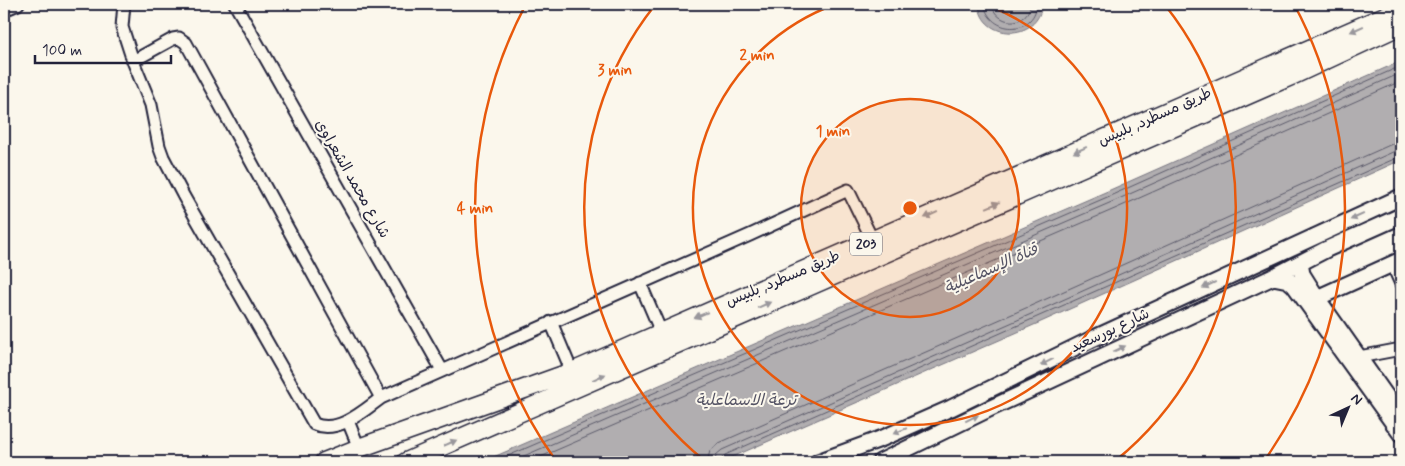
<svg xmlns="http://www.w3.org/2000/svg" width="1405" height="466" viewBox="0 0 1405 466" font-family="Mynerve,'Playpen Sans Arabic',sans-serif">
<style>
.water{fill:#b1aeb0;stroke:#787681}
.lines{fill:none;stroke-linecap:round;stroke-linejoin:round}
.shore{stroke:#5b5a6a;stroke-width:1}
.street-casing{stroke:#22223b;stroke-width:15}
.secondary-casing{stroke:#22223b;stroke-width:19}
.primary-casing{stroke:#22223b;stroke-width:21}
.street{stroke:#fbf7ec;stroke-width:11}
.secondary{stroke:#fbf7ec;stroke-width:15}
.primary{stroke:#fbf7ec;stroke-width:18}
.oneway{fill:#99979c}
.ring{fill:none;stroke:#e8590c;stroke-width:2.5}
.labels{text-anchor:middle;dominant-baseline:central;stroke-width:4;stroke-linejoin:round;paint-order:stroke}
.shield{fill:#fbf7ec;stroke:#636270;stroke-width:1}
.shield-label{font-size:14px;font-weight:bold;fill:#22223b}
.street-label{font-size:15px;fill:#22223b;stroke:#fbf7ec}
.water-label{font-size:16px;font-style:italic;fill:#545364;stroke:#fbf7ec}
.centre{fill:#e8590c;stroke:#fbf7ec;stroke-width:2.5}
.ring-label{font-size:15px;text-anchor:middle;font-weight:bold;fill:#e8590c;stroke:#fbf7ec;stroke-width:4;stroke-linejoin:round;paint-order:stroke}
</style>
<rect width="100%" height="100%" fill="#fbf7ec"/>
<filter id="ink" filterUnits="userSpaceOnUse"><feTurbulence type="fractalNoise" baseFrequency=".02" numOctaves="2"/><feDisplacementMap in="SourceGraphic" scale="10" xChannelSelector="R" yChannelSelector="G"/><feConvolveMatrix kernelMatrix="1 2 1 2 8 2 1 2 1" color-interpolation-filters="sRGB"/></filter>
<g filter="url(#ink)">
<path class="water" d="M979 4H1042C1039 42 981 41 979 4Z
M1401 61V160L1043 321 721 462H482L1110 190Z"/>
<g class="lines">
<path class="shore" d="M984 4C990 35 1034 36 1037 4
M991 4C997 26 1026 28 1031 4
M494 462 1112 195 1401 66
M510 462 1114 201 1401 73
M529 462 1117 208 1401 81
M707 462 710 451 719 443 1035 304 1392 144 1401 142
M715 462 716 455 722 450 1038 311 1395 151 1401 150
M721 462 722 458 725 455 1401 156"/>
<defs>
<path id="street" d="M124 4 122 27 133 61 151 105 159 146 163 157 184 197 314 424C338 434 362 412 381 398L750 235 848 190 873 241
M235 4 442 370
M4 10 18 4
M133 61 173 39 179 38 186 43 381 398
M1392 264 1401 284
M640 283 661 332
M551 322 572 372
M1359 357 1401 349
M348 421 359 448"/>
<path id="secondary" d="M1300 263 1302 274 1317 298 1400 416
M1273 277 1288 280 1294 285 1401 434
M1317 298 1401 260
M818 462 883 438 951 408 1090 340 1401 197
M880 462 991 408 1273 277 1327 249 1401 216"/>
<path id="primary" d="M324 462 359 448 572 372 1401 9
M406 462 1291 76 1401 25"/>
</defs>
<use href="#street" class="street-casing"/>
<use href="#secondary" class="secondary-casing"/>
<use href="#primary" class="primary-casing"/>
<use href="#street" class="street"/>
<use href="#secondary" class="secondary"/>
<use href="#primary" class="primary"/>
</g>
<defs><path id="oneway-solid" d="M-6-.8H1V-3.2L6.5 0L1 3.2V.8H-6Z" transform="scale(1.25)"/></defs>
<g class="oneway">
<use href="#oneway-solid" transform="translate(1357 29) rotate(156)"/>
<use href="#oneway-solid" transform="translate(1080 150) rotate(156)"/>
<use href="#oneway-solid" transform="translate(993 205) rotate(-23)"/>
<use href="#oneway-solid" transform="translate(931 215) rotate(156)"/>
<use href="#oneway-solid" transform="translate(1357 217) rotate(156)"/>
<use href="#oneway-solid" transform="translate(1209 285) rotate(155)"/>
<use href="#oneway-solid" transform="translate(764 305) rotate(-24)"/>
<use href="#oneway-solid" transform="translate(701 315) rotate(157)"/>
<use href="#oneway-solid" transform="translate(1119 349) rotate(-25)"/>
<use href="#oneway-solid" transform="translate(1047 362) rotate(154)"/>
<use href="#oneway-solid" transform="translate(599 377) rotate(-24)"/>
<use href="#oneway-solid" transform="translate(972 418) rotate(-26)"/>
<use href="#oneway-solid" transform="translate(900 431) rotate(157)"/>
<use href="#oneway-solid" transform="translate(450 443) rotate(-24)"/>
</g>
</g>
<circle cx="910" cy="208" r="109" fill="#e8590c" fill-opacity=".12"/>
<g class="ring">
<circle cx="910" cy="208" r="109"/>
<path d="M984 4A217 217 0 1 1 836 4"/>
<path d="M705 461A326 326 0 0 1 655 5M1165 5A326 326 0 0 1 1115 461"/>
<path d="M556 461A435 435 0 0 1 526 4M1294 4A435 435 0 0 1 1264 461"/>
</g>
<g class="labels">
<rect class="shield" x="850" y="232.5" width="32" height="23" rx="4"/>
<g class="shield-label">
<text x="866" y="244">203</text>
</g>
<g class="street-label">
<text transform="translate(1155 117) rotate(-24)">طريق مسطرد, بلبيس</text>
<text transform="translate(352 179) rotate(60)">شارع محمد الشعراوى</text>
<text transform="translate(783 279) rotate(-23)">طريق مسطرد, بلبيس</text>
<text transform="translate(1110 331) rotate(-25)">شارع بورسعيد</text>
</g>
<g class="water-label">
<text transform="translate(991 269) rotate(-24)">قناة الإسماعيلية</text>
<text x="746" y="400">ترعة الاسماعلية</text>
</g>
</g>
<circle cx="910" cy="208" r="8" class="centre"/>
<g class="ring-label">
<text x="757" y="60">2 min</text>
<text x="615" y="75">3 min</text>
<text x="833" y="136">1 min</text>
<text x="475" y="213">4 min</text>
</g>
<rect width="1405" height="466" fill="none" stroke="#fbf7ec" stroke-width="20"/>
<rect x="10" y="10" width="1385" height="446" fill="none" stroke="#22223b" stroke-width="2" filter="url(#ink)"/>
<g transform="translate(1348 408) rotate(44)" stroke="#fbf7ec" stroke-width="4" paint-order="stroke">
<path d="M0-4L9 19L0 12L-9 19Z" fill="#22223b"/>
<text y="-8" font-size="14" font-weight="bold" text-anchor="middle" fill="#22223b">N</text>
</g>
<path d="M35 55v8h136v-8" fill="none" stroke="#22223b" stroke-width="2.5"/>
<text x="42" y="55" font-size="15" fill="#22223b" stroke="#fbf7ec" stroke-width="4" paint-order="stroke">100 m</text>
</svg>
